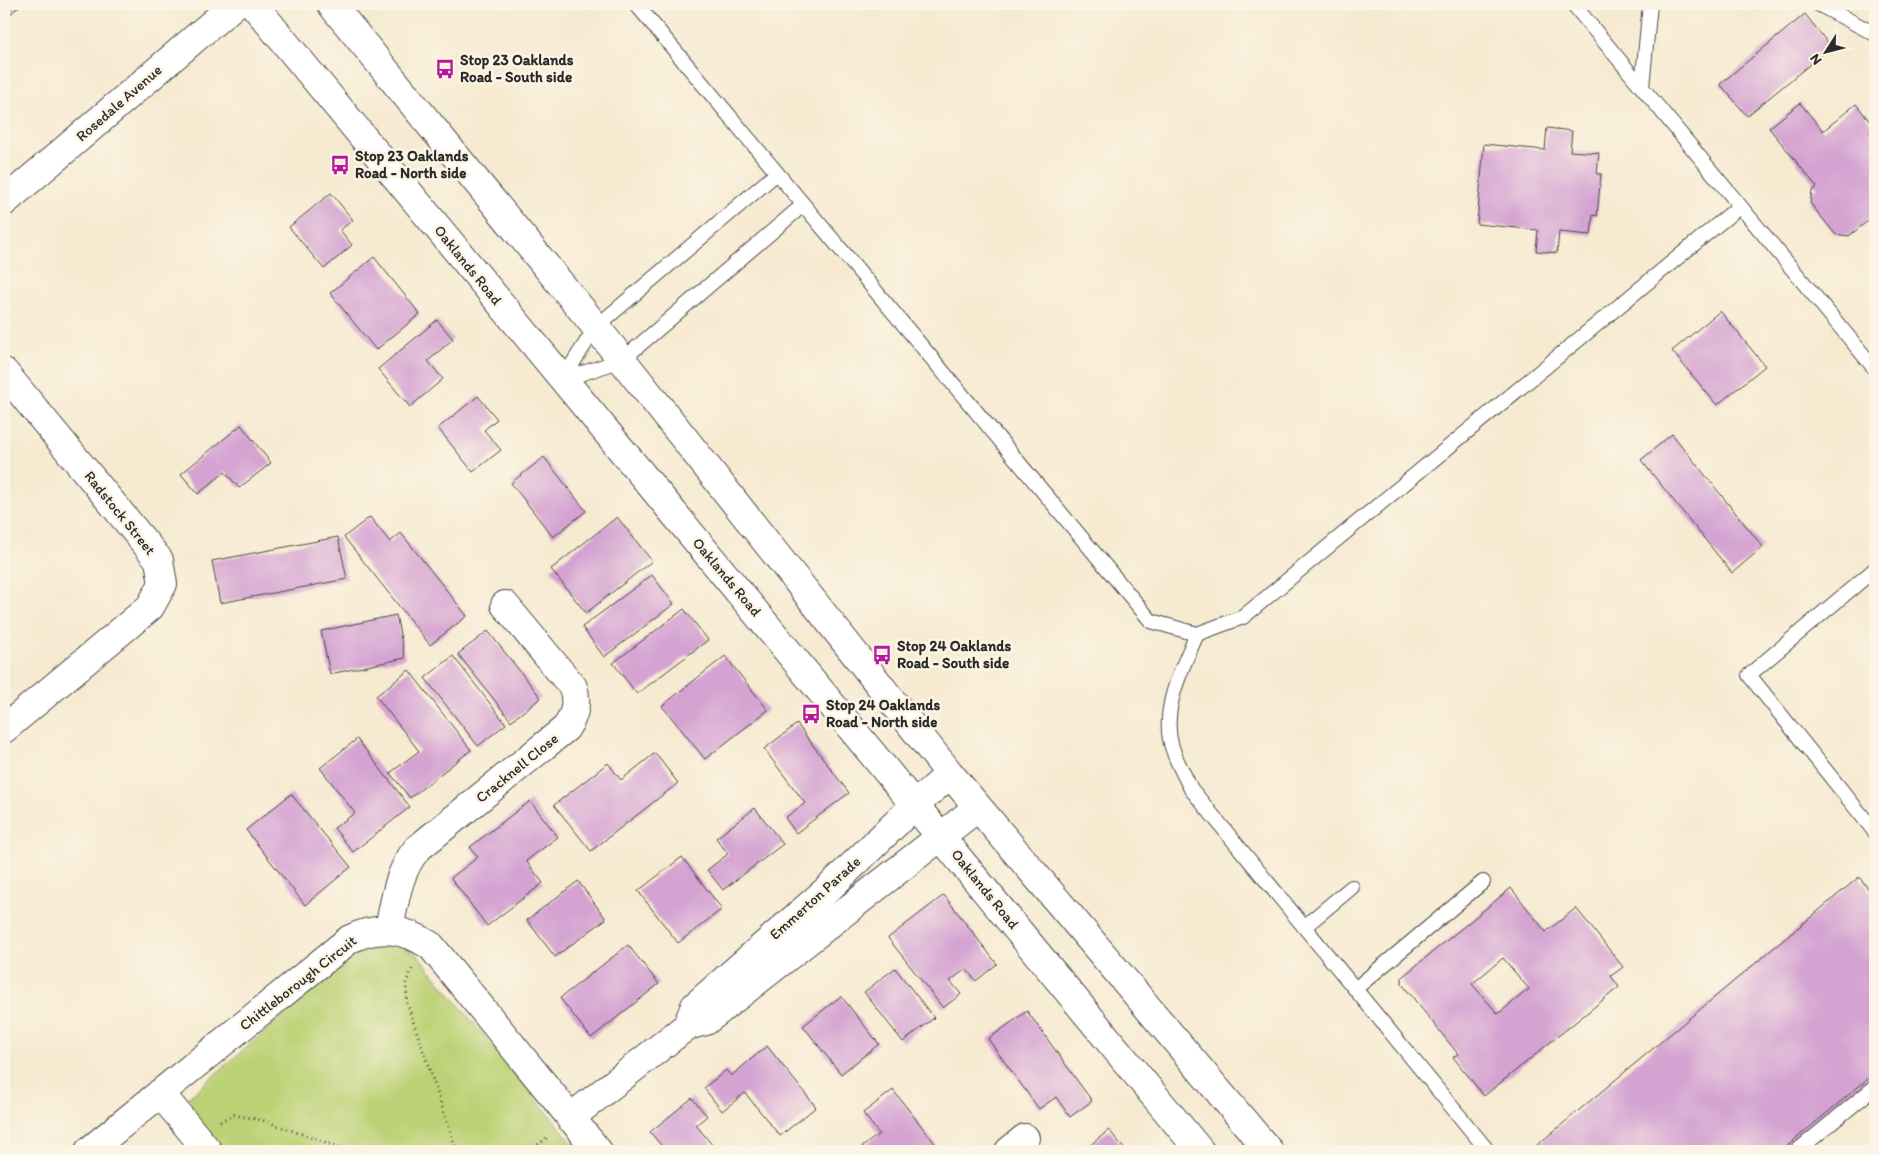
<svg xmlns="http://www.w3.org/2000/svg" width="1879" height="1155" viewBox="0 0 1879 1155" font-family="Itim,sans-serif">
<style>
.green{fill:#bcd174;stroke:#747e50}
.building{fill:#d4a3d2;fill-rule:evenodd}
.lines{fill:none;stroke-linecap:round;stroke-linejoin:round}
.service-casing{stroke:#494844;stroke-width:16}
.minor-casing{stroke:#494844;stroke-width:30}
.secondary-casing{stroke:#494844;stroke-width:30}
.path{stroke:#494844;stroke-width:3;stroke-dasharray:1 4;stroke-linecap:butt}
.service{stroke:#fff;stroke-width:14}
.minor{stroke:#fff;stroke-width:28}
.secondary{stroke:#fff;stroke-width:28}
.labels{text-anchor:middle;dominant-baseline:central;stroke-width:5;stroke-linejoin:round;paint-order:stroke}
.poi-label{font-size:15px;font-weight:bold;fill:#2b2b2b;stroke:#fcf5e5;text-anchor:start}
.street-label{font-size:15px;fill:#2b2b2b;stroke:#fcf5e5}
</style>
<rect width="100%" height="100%" fill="#fcf5e5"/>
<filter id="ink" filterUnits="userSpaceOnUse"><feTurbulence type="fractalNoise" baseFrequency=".02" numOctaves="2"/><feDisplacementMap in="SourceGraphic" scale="10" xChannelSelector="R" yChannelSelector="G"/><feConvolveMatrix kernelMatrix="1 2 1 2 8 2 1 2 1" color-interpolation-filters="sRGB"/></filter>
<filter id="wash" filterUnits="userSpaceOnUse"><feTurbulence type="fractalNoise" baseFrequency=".0096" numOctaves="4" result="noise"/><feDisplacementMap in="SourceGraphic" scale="20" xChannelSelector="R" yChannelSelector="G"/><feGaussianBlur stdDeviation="1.12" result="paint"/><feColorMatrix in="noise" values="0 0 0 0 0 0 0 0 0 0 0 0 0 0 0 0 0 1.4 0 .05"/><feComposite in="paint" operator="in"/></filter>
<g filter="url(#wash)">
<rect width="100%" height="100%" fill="#f6ead1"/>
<path class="green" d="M380 943 398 945 416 953 579 1151H218L180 1105 359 950Z"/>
<g id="blocks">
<path class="building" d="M4 4H22L9 15 4 8Z
M1805 14 1831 47 1747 116 1720 84Z
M1800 103 1823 131 1856 104 1875 128 1870 132 1875 138V227L1869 220 1849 236 1835 234 1810 203 1812 191 1817 187 1769 128Z
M1547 128 1572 131 1570 151 1599 153 1597 174H1601L1597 216 1593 215 1591 235 1559 232 1557 253 1536 251 1538 230 1477 224 1484 144 1545 150Z
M331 193 353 220 340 230 352 245 324 269 289 227Z
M374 257 420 314 376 350 330 293Z
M1720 311 1765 366 1717 405 1672 351Z
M437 320 453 339 428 361 443 379 410 407 378 369Z
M478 396 497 419 484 430 501 450 473 472 438 428Z
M241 425 271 463 239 488 225 472 198 494 181 474Z
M1672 434 1763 547 1732 573 1641 460Z
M544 457 586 511 553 537 511 483Z
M370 517 390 542 401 533 467 616 430 645 344 537Z
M617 517 652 561 586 613 551 569Z
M338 537 347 579 220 603 212 561Z
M652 575 674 604 604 657 582 627Z
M684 609 708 640 637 694 613 663Z
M396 615 405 658 330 674 321 631Z
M488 631 541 698 511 721 458 654Z
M453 656 506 724 478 746 425 678Z
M725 656 768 710 705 759 662 706Z
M409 670 471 750 410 798 390 773 419 751 376 696Z
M797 724 849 793 796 833 785 818 805 803 764 749Z
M357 739 410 807 353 852 334 828 355 813 320 768Z
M655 753 678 783 591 851 554 805 608 763 621 780Z
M291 794 351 867 305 905 246 830Z
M530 801 558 837 526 861 543 883 487 926 451 878 478 857 470 847Z
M755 808 783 844 723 890 707 870 728 854 716 838Z
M682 857 722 909 678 943 638 891Z
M1859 877 1875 897V1073L1781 1151H1530Z
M578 881 606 919 555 957 527 920Z
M1511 888 1546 932 1576 908 1623 967 1611 976 1619 987 1484 1096 1453 1057 1458 1054 1402 984V977ZM1503 958 1529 989 1498 1014 1472 984Z
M944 895 997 964 976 981 966 969 950 981 961 994 943 1008 888 938Z
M628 945 659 984 591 1038 560 998Z
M895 968 934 1018 903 1042 864 992Z
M841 996 879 1044 841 1074 803 1026Z
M1027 1011 1092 1101 1070 1117 1056 1097 1039 1109 988 1039Z
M767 1046 816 1107 780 1136 745 1093 722 1111 704 1088 726 1070 731 1076Z
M893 1090 941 1151H857L879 1134 863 1113Z
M692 1098 707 1116 696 1125 717 1151H666L650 1132Z
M1109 1130 1126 1151H1083Z"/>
</g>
</g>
<g filter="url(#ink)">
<use href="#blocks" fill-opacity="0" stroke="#494844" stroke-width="1"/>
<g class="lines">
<defs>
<path id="service" d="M636 4 1151 621 1197 634 1243 617 1740 206
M1573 4 1875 369
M1818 4 1875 34
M1642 87 1650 4
M562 380 622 360 803 205
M562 380 596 327 777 173
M1875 569 1749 675 1875 832
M1197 634C1182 668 1159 712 1173 750 1177 763 1185 776 1191 789L1488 1151
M1304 927 1352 887
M1355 989 1483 882
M1797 1151 1875 1087"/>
<path id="minor" d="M4 202 235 4
M4 372 159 560 163 584 150 607 4 729
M389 929C395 900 398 872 417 849L566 728C575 715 578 703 573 687L505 605
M687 1026 695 1006 828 889 916 804 950 774
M160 1093 208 1151
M570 1118 687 1026 706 1021 977 808
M89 1151 350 939C379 925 404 928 431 946L598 1151
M1009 1151 1025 1138"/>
<path id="secondary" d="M253 4C568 387 886 767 1200 1151
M331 4 596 327 950 774 1269 1151"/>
</defs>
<use href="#service" class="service-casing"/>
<use href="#minor" class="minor-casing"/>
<use href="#secondary" class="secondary-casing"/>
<path class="path" d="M412 969 406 983 407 1003 457 1151
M220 1121 234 1115 262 1120 350 1151
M530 1151 549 1136"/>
<use href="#service" class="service"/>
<use href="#minor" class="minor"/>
<use href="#secondary" class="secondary"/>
</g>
</g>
<defs>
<symbol id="bus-bare" viewBox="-9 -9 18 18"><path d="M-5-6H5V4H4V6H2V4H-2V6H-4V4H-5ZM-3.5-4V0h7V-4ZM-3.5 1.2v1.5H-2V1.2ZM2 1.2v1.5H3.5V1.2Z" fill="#b5179e" stroke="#fcf5e5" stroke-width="2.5" paint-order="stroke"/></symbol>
</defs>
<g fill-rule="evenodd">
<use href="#bus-bare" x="431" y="55" width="28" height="28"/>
<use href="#bus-bare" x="326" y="151" width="28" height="28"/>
<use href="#bus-bare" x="868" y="641" width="28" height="28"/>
<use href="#bus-bare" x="797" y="700" width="28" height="28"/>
</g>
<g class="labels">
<g class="poi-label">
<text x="460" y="60">Stop 23 Oaklands<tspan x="460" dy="17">Road - South side</tspan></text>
<text x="355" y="156">Stop 23 Oaklands<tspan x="355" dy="17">Road - North side</tspan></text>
<text x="897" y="646">Stop 24 Oaklands<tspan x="897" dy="17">Road - South side</tspan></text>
<text x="826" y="705">Stop 24 Oaklands<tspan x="826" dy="17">Road - North side</tspan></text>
</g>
<g class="street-label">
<text transform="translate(119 103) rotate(-41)">Rosedale Avenue</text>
<text transform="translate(468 265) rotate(51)">Oaklands Road</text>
<text transform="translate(120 513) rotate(51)">Radstock Street</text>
<text transform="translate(727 577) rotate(50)">Oaklands Road</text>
<text transform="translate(517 768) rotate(-39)">Cracknell Close</text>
<text transform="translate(985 889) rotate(51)">Oaklands Road</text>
<text transform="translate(815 898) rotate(-42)">Emmerton Parade</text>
<text transform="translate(298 983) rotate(-38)">Chittleborough Circuit</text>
</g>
</g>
<rect width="1879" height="1155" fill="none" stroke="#fcf5e5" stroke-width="20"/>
<g transform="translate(1826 52) rotate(234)" stroke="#fcf5e5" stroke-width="4" paint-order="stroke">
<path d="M0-4L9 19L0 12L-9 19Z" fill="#2b2b2b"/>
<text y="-8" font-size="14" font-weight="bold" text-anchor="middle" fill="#2b2b2b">N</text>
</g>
</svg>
